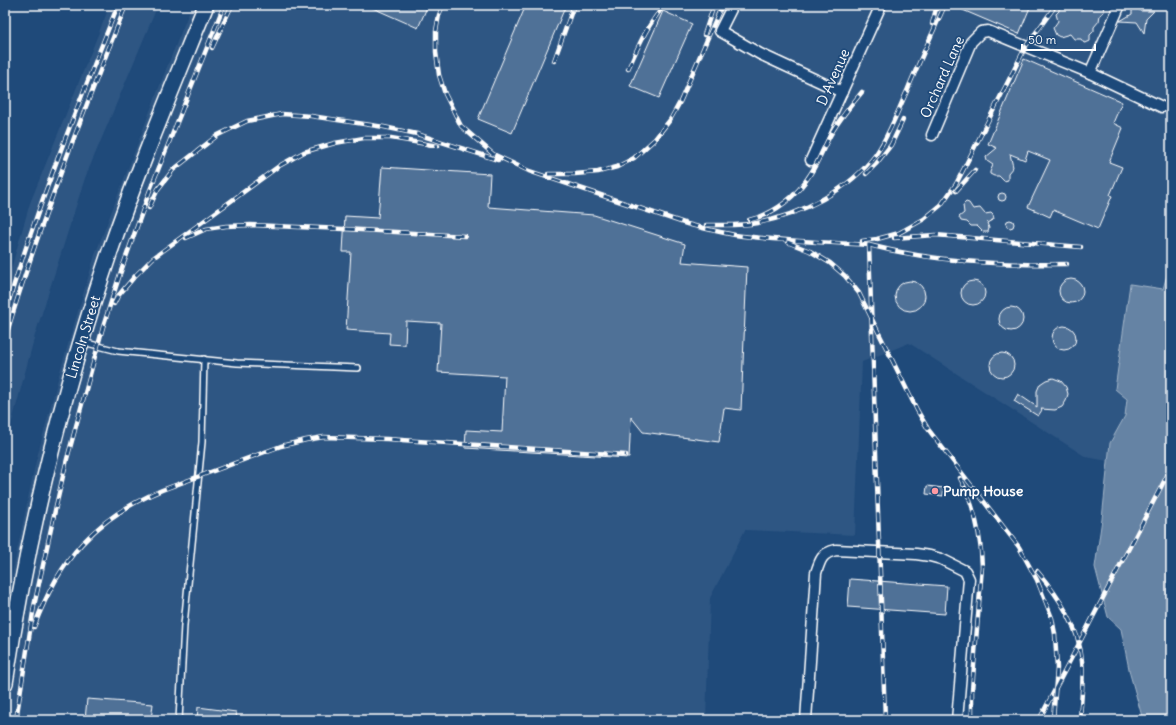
<svg xmlns="http://www.w3.org/2000/svg" width="1176" height="725" viewBox="0 0 1176 725" font-family="Delius,sans-serif">
<rect width="100%" height="100%" fill="#1f4a7a"/>
<filter id="ink" filterUnits="userSpaceOnUse"><feTurbulence type="fractalNoise" baseFrequency=".025" numOctaves="2"/><feDisplacementMap in="SourceGraphic" scale="8" xChannelSelector="R" yChannelSelector="G"/><feConvolveMatrix kernelMatrix="1 2 1 2 8 2 1 2 1" color-interpolation-filters="sRGB"/></filter>
<g filter="url(#ink)">
<g fill="#2e5683">
<polygon points="110,5 158,5 85,178 35,335 5,448 5,290 30,203"/>
<polygon points="192,5 1171,5 1171,261 1163,289 1130,284 1125,415 1110,443 1108,461 1086,457 909,343 862,362 855,535 745,530 710,598 706,720 5,720 5,608 36,461 61,368 95,255 165,72"/>
</g>
<polygon fill="#6583a4" stroke="#a3b5c8" points="1171,261 1171,720 1143,720 1130,674 1121,629 1108,617 1095,567 1102,519 1110,443 1125,416 1127,399 1115,389 1130,284 1163,289"/>
<g fill="#507197" stroke="#fff">
<polygon points="366,5 428,5 418,28"/>
<polygon points="526,5 566,5 512,133 478,119"/>
<polygon points="951,5 1031,5 1019,34"/>
<polygon points="1059,5 1103,5 1104,12 1100,15 1099,21 1094,27 1094,31 1090,35 1090,41 1088,42 1084,43 1081,39 1074,39 1070,34 1060,37 1056,35 1053,28 1058,21 1056,14 1059,11"/>
<polygon points="1132,5 1137,5 1140,11 1154,11 1146,19 1144,33 1137,22 1120,21 1132,14"/>
<polygon points="663,11 692,24 659,98 630,86"/>
<polygon points="1024,59 1122,102 1113,123 1123,128 1109,162 1122,167 1110,195 1112,196 1098,229 1053,210 1050,217 1028,207 1050,160 1028,151 1025,160 1010,154 1013,167 1008,173 1008,180 1004,181 999,176 994,176 990,174 990,172 993,165 987,161 986,157 997,148 988,144"/>
<polygon points="382,167 490,174 488,207 594,215 685,244 682,262 747,267 741,410 724,408 719,442 643,432 631,417 629,458 465,448 466,430 502,432 505,376 438,372 441,323 406,321 405,345 389,344 390,333 346,330 351,252 343,252 345,216 378,218"/>
<circle cx="1002" cy="197" r="4"/>
<polygon points="966,202 969,203 973,209 980,208 985,214 991,213 993,215 994,219 987,223 989,228 988,232 983,232 977,226 971,226 967,222 961,221 959,217 964,213 963,205"/>
<circle cx="1010" cy="224" r="4"/>
<circle cx="1071" cy="291" r="12"/>
<circle cx="973" cy="293" r="12"/>
<circle cx="910" cy="296" r="15"/>
<circle cx="1011" cy="319" r="12"/>
<circle cx="1064" cy="338" r="12"/>
<circle cx="1002" cy="365" r="12"/>
<polygon points="1053,378 1061,381 1066,387 1068,394 1066,401 1062,407 1055,410 1041,409 1042,410 1038,416 1014,401 1018,394 1037,407 1037,391 1040,384 1046,380"/>
<polygon points="927,486 944,488 943,496 926,494"/>
<polygon points="850,579 947,586 945,614 848,607"/>
<polygon points="87,699 153,704 151,720 85,720"/>
<polygon points="198,707 236,712 237,720 197,720"/>
</g>
<g fill="none" stroke-linecap="round" stroke-linejoin="round">
<defs>
<g id="service">
<polyline points="1162,107 1171,109"/>
<polyline points="83,342 118,351 237,363 358,368"/>
<polyline points="179,720 184,625 202,442 204,359"/>
</g>
<g id="minor">
<polyline points="733,5 720,31 760,54 842,92"/>
<polyline points="1090,73 1120,5"/>
<polyline points="932,135 971,42 981,32 988,31 1090,73 1162,107"/>
<polyline points="811,160 881,5"/>
<path d="M806 720 816 573C820 560 822 553 836 550L916 554 930 556 941 559 965 571 969 579 957 720"/>
</g>
<path id="secondary" d="M5 683C27 538 61 396 108 257 137 172 172 89 206 5"/>
</defs>
<use href="#service" stroke="#fff" stroke-width="8"/>
<use href="#minor" stroke="#fff" stroke-width="13"/>
<use href="#secondary" stroke="#fff" stroke-width="18"/>
<use href="#service" stroke="#1f4a7a" stroke-width="5"/>
<use href="#minor" stroke="#1f4a7a" stroke-width="10"/>
<use href="#secondary" stroke="#1f4a7a" stroke-width="15"/>
<defs>
<g id="rail">
<path d="M443 5 439 15 436 31V52L439 75 445 94 461 126 493 154 529 171 687 224C702 228 719 232 735 235 779 241 824 242 869 245L885 720"/>
<polyline points="932,24 937,5"/>
<polyline points="704,35 714,5"/>
<polyline points="212,48 232,5"/>
<polyline points="554,61 574,5"/>
<path d="M628 69C638 47 648 23 665 5"/>
<polyline points="548,174 575,174 598,172 617,167 634,158 655,139 670,120 680,102 722,5"/>
<polyline points="866,174 876,164 891,145 903,120"/>
<polyline points="956,191 975,170"/>
<polyline points="149,208 158,189 173,170 218,135 247,121 282,114 311,116 384,127 417,134 498,160"/>
<path d="M749 220C775 214 797 196 811 173 820 159 825 143 834 129 842 116 852 104 862 92"/>
<path d="M706 225C723 225 741 226 757 223 800 215 850 190 876 154 889 135 897 113 907 91 919 62 932 34 945 5"/>
<polyline points="186,238 206,229 226,226 251,225 344,229 465,236"/>
<polyline points="894,238 935,235 1081,247"/>
<polyline points="862,241 877,239 899,233 924,219 941,205 956,184 1026,46 1056,5"/>
<polyline points="787,242 810,251 830,263 845,276 859,293 917,410 928,429 1019,547 1037,580 1052,618 1055,634 1057,668 1053,720"/>
<path d="M869 245C934 262 1000 265 1067 264"/>
<polyline points="114,304 118,296 135,276 153,258 279,166 304,152 335,143 364,138 391,138 438,146"/>
<path d="M5 314C36 209 77 107 118 5"/>
<path d="M5 339C39 225 82 115 126 5"/>
<path d="M960 478C975 506 981 535 982 567L972 690V720"/>
<path d="M1037 571C1059 597 1079 626 1082 661 1084 680 1081 701 1080 720"/>
<path d="M34 627C59 560 94 518 162 490L281 446 306 440 324 437 387 439 626 455"/>
<polyline points="16,720 34,606 56,506 67,459 103,327 120,274 150,190 224,5"/>
<polyline points="1039,720 1171,468"/>
</g>
</defs>
<use href="#rail" stroke="#fff" stroke-width="4.5"/>
<use href="#rail" stroke="#1f4a7a" stroke-width="3" stroke-dasharray="9" stroke-linecap="butt"/>
</g>
</g>
<circle fill="#ff9aa2" stroke="#1f4a7a" stroke-width="1.5" cx="935" cy="491" r="4"/>
<g text-anchor="middle" stroke-width="3.5" stroke-linejoin="round" paint-order="stroke">
<g font-size="14" fill="#fff" stroke="#1f4a7a">
<text transform="translate(833 77) rotate(-66)" y="5">D Avenue</text>
<text transform="translate(942 77) rotate(-66)" y="5">Orchard Lane</text>
<text transform="translate(83 337) rotate(-73)" y="5">Lincoln Street</text>
</g>
<g font-size="14" font-weight="bold" fill="#fff" stroke="#1f4a7a" text-anchor="start">
<text x="943" y="496">Pump House</text>
</g>
</g>
<rect width="1176" height="725" fill="none" stroke="#1f4a7a" stroke-width="20"/>
<rect x="10" y="10" width="1156" height="705" fill="none" stroke="#fff" stroke-width="1.5" filter="url(#ink)"/>
<path d="M1022 44v6h73v-6" fill="none" stroke="#ffffff" stroke-width="2"/>
<text x="1028" y="44" font-size="12" fill="#ffffff" stroke="#1f4a7a" stroke-width="3" paint-order="stroke">50 m</text>
</svg>
